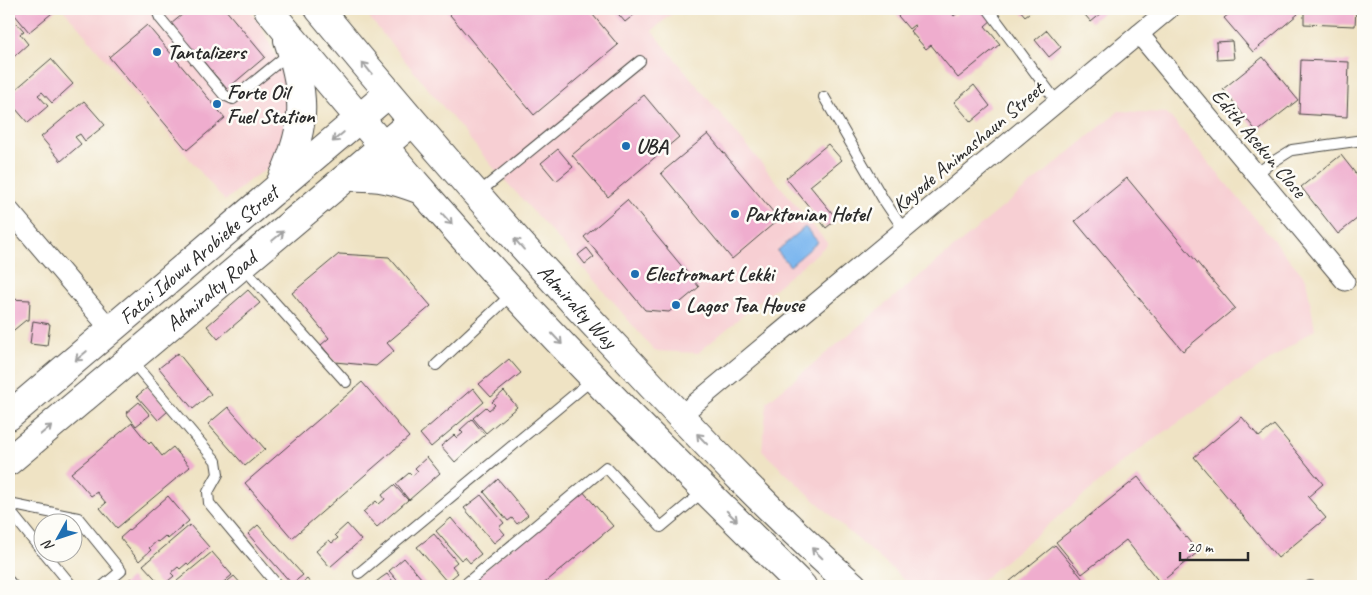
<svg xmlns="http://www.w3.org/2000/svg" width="1372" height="595" viewBox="0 0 1372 595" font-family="Caveat,sans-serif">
<rect width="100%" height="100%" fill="#fdfcf7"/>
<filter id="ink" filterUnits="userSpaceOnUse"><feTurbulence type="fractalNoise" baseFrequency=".02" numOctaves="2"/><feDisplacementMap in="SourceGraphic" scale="10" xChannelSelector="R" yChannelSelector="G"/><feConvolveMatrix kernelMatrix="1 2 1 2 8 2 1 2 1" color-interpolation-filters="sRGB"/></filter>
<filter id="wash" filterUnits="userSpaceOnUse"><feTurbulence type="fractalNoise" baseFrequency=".0096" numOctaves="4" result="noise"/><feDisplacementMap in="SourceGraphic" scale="20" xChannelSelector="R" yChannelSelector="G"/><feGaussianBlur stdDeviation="1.12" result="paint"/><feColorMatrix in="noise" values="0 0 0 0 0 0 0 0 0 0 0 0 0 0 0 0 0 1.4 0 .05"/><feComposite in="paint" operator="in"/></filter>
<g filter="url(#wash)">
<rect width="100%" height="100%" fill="#efe3c4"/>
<g fill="#f7cfd3">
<polygon points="63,9 249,9 260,24 283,71 290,99 291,125 277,163 251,179 225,201"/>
<polygon points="362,9 677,9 652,31 828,244 698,353 655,351 567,249 492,166"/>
<polygon points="1119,111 1167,113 1306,279 1315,329 1137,451 975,586 912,586 849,532 762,451 767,402"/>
</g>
<polygon fill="#7eb8ef" stroke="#54728d" points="805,227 818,242 790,266 777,251"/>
<g id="blocks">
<g fill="#efadce">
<polygon points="10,9 57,9 29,32"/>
<polygon points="189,9 225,9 265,57 227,89 171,24"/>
<polygon points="445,9 588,9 618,45 534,115"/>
<polygon points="614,9 641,9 625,22"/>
<polygon points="895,9 948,9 954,16 962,9 984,9 993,19 985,26 1000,44 958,78 931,45 926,49 910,31 916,26 914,25 909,29 893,10"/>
<polygon points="1019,9 1034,9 1025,16"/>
<polygon points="1080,9 1100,9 1103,12 1091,22"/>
<polygon points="1235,9 1294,9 1298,14 1253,52 1224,18"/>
<polygon points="1304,9 1356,9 1355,26 1304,24"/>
<polygon points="9,14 24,31 20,34 28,44 9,61"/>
<polygon points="147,25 225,118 187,150 109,57"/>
<polygon points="1047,30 1061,47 1049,57 1035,40"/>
<polygon points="1232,41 1234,59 1217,60 1216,42"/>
<polygon points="1263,57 1298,100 1257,132 1223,89"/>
<polygon points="51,59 73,84 52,103 42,92 38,95 48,106 28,123 9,101 9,95"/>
<polygon points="1301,60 1349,62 1347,117 1299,114"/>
<polygon points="974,85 990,106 971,122 954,102"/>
<polygon points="644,95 679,137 608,197 572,155"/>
<polygon points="84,101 105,125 85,141 80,134 75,137 81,144 61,161 41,137"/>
<polygon points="708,134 779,219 732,259 661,173"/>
<polygon points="828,144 842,160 810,186 837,219 826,228 786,178"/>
<polygon points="558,149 573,167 556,181 541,163"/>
<polygon points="1341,155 1363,183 1363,214 1338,234 1301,187"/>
<polygon points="1127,178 1235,308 1183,351 1075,221"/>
<polygon points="627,200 699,287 669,312 645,310 584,237"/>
<polygon points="587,248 594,257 585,264 578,255"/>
<polygon points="339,254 389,257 431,306 387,343 394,351 376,366 335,362 321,345 329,338 292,293"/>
<polygon points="248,290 260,303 218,339 207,326"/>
<polygon points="9,299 30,300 29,320 26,320 9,334"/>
<polygon points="33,321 50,324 47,346 30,344"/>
<polygon points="178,353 211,394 193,409 159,368"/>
<polygon points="509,359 521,373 491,397 479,384"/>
<polygon points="362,382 409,437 292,538 245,483"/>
<polygon points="148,387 168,411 158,420 137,396"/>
<polygon points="473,388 484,402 431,447 420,434"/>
<polygon points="504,391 517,407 486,433 473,418 486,407 489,410 495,405 492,402"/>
<polygon points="139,402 150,415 136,426 126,413"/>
<polygon points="228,407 265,449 245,466 208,424"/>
<polygon points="1242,417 1259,437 1274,425 1323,484 1308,497 1326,518 1278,558 1194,457"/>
<polygon points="472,419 485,435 455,462 441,446 454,435 457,438 463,433 460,430"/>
<polygon points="132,423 149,444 151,442 162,456 173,447 190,467 117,528 100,508 106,503 97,492 91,496 71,473"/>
<polygon points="427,457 440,473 409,500 396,484 409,473 412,476 418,471 415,468"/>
<polygon points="1138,477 1198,552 1160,583 1126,540 1082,574 1056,542"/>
<polygon points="498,479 528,515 517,524 512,518 508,521 484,492"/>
<polygon points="394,485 408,500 377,527 363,512 376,501 379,504 385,499 382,495"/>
<polygon points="581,489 613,526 541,586 465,586"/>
<polygon points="481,495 504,523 499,527 505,534 494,543 464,508"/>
<polygon points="168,496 189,521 168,539 165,536 158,542 157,541 149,548 151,550 139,561 120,538"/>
<polygon points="451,518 481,554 470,563 465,557 461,560 436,531"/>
<polygon points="347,524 361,540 330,567 316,551 329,540 332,543 338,538 335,535"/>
<polygon points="190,525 209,547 189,565 187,563 180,569 178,567 171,573 174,576 162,586 143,565"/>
<polygon points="258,525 303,575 292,584 248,534"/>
<polygon points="434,534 457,562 452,566 458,573 447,582 417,547"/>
<polygon points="1055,545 1083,579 1074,586 1004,586"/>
<polygon points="212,552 232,575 219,586 171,586"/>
<polygon points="404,558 428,586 402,586 389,571"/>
<polygon points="387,574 397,586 371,586 381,578"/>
<polygon points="234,576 243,586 222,586"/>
<polygon points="131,578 138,586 121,586"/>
<polygon points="307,579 313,586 299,586"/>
</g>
</g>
</g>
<g filter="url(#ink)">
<use href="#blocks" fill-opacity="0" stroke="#484742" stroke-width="1"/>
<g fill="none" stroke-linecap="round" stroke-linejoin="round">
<defs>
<g id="lane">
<polyline points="160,9 158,13 160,18 224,95 233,99 291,52"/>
<polyline points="988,9 1057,102"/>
<polyline points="824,97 883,199 904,230"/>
<polyline points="1256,174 1271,163 1292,150 1363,140"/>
<polyline points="477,194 640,61"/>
<polyline points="242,266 346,382"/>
<polyline points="131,360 216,461 218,474 208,492 209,503 278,586"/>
<polyline points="436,365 512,294"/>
<polyline points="9,504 78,518 121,571 103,586"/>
<polyline points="9,510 42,551"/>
<polyline points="44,552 72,586"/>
<polyline points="359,573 593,379"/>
<polyline points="9,581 13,586"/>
<polyline points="463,586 606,467 661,527 705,490"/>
<polyline points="1310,586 1311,586"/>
</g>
<g id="street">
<polyline points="1139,34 1345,281"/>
<polyline points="9,210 111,330"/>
<polyline points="680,416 1169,9"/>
</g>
<g id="secondary">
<path id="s1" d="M9 416 388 94"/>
<path id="s2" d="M9 461 412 122"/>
</g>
<g id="primary">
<path d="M268 9C373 136 480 261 595 379 662 449 733 517 802 586"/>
<path id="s3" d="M319 9C420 132 525 252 635 368 705 443 776 518 853 586"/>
<path d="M348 177C379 176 392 179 421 190"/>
<path d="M278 188C306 131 308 101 288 40"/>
</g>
</defs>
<use href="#lane" stroke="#484742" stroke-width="12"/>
<use href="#street" stroke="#484742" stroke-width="21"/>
<use href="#secondary" stroke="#484742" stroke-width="30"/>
<use href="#primary" stroke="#484742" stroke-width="30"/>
<use href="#lane" stroke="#fff" stroke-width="10"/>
<use href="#street" stroke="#fff" stroke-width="19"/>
<use href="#secondary" stroke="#fff" stroke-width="28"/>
<use href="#primary" stroke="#fff" stroke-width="28"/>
</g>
<defs><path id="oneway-shaft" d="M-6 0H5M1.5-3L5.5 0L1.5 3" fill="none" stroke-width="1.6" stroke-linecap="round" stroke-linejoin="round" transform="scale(1.25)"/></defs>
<g stroke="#a0a0a0">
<use href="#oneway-shaft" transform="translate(367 68) rotate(-129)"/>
<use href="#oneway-shaft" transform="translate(338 137) rotate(140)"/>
<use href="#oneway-shaft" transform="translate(447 219) rotate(48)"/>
<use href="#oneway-shaft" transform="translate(278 236) rotate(-40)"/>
<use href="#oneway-shaft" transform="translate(519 244) rotate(-131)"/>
<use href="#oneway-shaft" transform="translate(557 339) rotate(47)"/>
<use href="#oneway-shaft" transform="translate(81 356) rotate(140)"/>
<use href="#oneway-shaft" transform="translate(46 430) rotate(-40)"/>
<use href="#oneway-shaft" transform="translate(702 439) rotate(-134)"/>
<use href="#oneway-shaft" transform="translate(732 516) rotate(45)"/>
<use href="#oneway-shaft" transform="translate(817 553) rotate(-136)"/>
</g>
</g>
<g fill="#1f6fb2" stroke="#fdfcf7" stroke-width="2">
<circle cx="157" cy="52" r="5"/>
<circle cx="217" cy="104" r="5"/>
<circle cx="626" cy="146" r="5"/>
<circle cx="735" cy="214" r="5"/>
<circle cx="635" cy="274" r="5"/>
<circle cx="676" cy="305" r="5"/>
</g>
<g text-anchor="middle" stroke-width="5" stroke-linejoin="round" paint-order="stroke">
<g font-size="21" font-weight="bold" fill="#2b2b2b" stroke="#fdfcf7" text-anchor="start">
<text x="167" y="59">Tantalizers</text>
<text x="227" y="99">Forte Oil<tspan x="227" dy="24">Fuel Station</tspan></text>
<text x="636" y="153">UBA</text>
<text x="745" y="221">Parktonian Hotel</text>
<text x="645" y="281">Electromart Lekki</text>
<text x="686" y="312">Lagos Tea House</text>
</g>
<g font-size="21" fill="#2b2b2b" stroke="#fdfcf7">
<text transform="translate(1259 143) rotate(50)" y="7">Edith Asekun Close</text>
<text transform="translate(968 147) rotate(-40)" y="7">Kayode Animashaun Street</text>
<text dy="7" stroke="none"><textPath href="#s1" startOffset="249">Fatai Idowu Arobieke Street</textPath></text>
<text dy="7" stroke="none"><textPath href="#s2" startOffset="264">Admiralty Road</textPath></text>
<text dy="7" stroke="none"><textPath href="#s3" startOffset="394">Admiralty Way</textPath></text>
</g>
</g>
<rect width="1372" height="595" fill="none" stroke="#fdfcf7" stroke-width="30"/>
<g transform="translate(58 538) rotate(230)"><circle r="24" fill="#fdfcf7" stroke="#a9a8a5"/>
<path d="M0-4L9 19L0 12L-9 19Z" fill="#1f6fb2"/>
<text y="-8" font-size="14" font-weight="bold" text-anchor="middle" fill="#2b2b2b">N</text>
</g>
<path d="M1180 552v8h68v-8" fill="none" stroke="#2b2b2b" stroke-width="2.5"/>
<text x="1187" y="552" font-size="15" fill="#2b2b2b" stroke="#fdfcf7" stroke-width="4" paint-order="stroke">20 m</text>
</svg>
